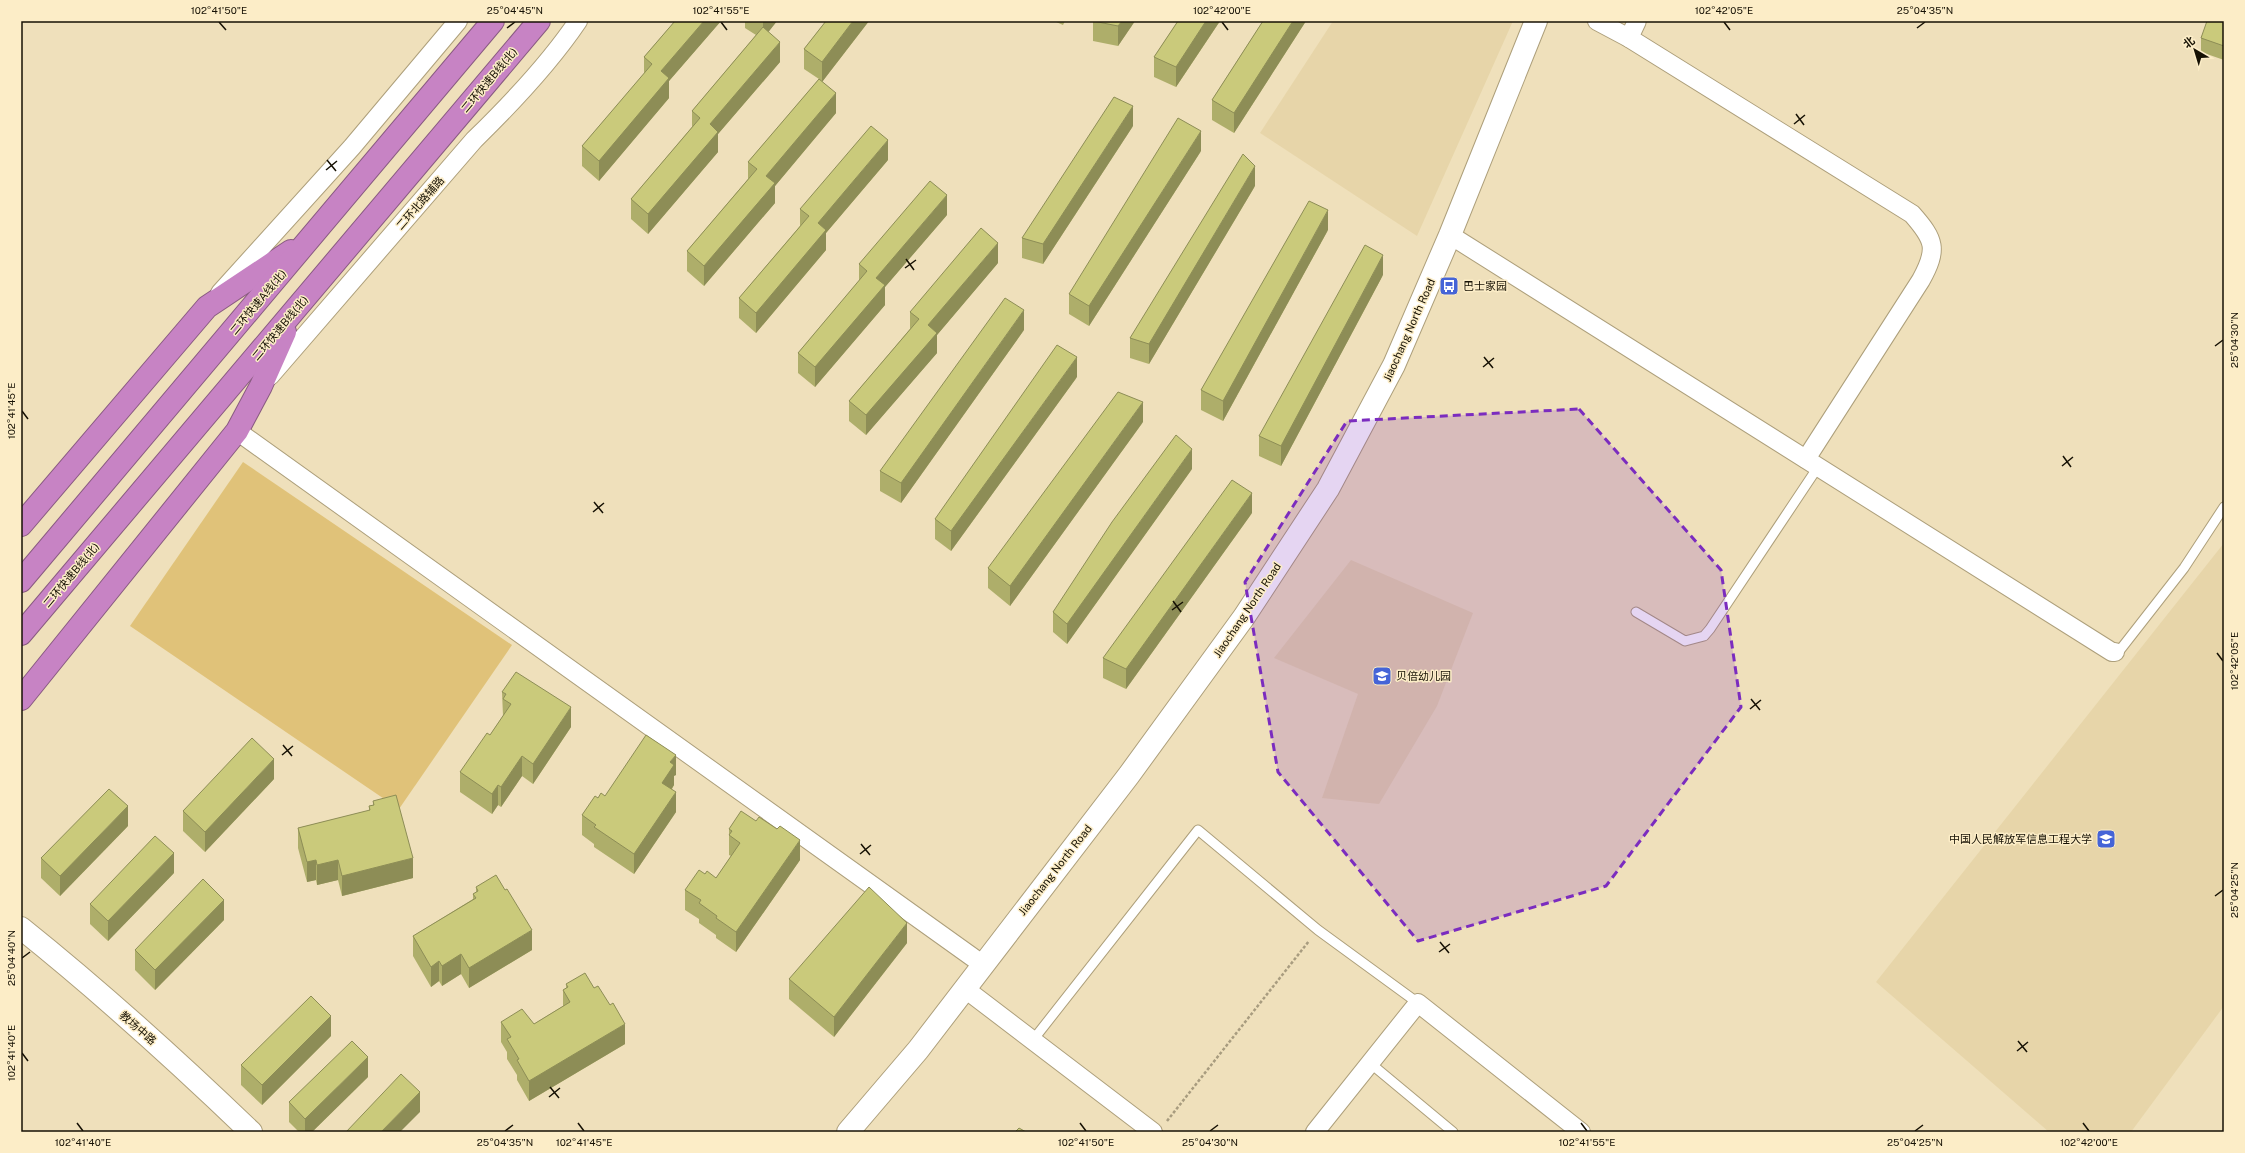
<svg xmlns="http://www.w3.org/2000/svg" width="2245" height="1153" viewBox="0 0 2245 1153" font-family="'Public Sans','Noto Sans SC',sans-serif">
<rect width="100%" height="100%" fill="#efe0bb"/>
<g fill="#e7d5a9">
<polygon points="1333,21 1513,21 1417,236 1260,133"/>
<polygon points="2224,543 2224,1006 2131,1132 2049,1132 1876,982"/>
<polygon points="1351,560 1473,613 1437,706 1379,804 1322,798 1358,694 1274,658"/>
</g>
<polygon fill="#e0c279" points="243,462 512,645 399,809 130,626"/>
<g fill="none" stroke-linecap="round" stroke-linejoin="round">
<defs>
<g id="lane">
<polyline points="1636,612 1685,641 1704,636 1710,629 1818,467"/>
<polyline points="2115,652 2120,650 2184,568 2224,507"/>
<polyline points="1033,1040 1198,830 1318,930 1418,1003"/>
<polyline points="1370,1063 1453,1132"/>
</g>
<g id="street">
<path d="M1597 21 1629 38 1912 214C1935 240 1938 249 1921 280L1806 459"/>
<polyline points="1629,38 1637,21"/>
<polyline points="1450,235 2112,652 2115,652"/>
<polyline points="220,293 352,147 458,21"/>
<path d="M270 376 474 140C512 103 549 64 578 21"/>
<polyline points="237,431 982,964"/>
<polyline points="964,988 1153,1132"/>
<polyline points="1315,1132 1418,1003 1581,1132"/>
</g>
<g id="secondary">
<path d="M21 928C101 992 177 1061 251 1132"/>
<polyline points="848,1132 918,1050 1129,775 1244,617 1328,489 1394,365 1450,235 1536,21"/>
</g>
<g id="highway">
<polyline points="21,525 207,307 291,251"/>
<polyline points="21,581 493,21"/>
<polyline points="21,634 539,21"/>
<polyline points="21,699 237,431 261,386 285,332"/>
</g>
</defs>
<use href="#lane" stroke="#ad9f7b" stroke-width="11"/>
<use href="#street" stroke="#ad9f7b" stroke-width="20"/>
<use href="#secondary" stroke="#ad9f7b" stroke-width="24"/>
<use href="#highway" stroke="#895b81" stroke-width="24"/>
<polyline stroke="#a89c7f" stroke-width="2.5" stroke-dasharray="3 2" stroke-linecap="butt" points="1167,1121 1309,941"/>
<use href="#lane" stroke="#fff" stroke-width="9"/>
<use href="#street" stroke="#fff" stroke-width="18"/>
<use href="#secondary" stroke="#fff" stroke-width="22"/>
<use href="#highway" stroke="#c783c4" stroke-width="22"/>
</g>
<g fill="#aeae6a">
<polygon points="675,21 721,21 669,81 669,98 599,181 582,166 582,146 644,74 644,57"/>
<polygon points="745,21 777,21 768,32 780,62 718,134 718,152 648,234 631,219 631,199 692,127 692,111 756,35 745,28"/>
<polygon points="826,21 869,21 822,82 836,113 775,186 775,203 704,286 687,271 687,251 748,179 748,162 819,79 804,69 804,49"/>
<polygon points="1054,21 1065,21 1063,25"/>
<polygon points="1093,21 1135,21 1118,46 1093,41"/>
<polygon points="1178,21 1220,21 1176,87 1154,77 1154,57"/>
<polygon points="1263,21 1306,21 1234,133 1212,120 1212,100"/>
<polygon points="2224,21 2224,60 2201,52 2201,38"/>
<polygon points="1133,126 1043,264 1022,258 1022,238"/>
<polygon points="1201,151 1089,326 1069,314 1069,294"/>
<polygon points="888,160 826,233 826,250 756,333 739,318 739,298 800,226 800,209"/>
<polygon points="1255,186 1149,364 1130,358 1130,338"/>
<polygon points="947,215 885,287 885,305 815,387 798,373 798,353 859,281 859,264"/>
<polygon points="1328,230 1223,421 1201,410 1201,390"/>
<polygon points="998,263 937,335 937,353 866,435 849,421 849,401 910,329 910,312"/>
<polygon points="1383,275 1281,466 1259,456 1259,436"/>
<polygon points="1024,330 901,503 880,491 880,471"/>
<polygon points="1077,377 951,551 935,539 935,519"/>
<polygon points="1143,422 1010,606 988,588 988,568"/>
<polygon points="1192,469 1067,644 1053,632 1053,612"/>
<polygon points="1252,513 1126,689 1103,678 1103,658"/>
<polygon points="502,692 571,727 533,784 522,776 501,807 498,805 492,814 460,792 460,772 490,735 503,716"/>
<polygon points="676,775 674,776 674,785 672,789 676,812 634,874 594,847 594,844 582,835 582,815 605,796"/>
<polygon points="274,779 205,852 183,831 183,811"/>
<polygon points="373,801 413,878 342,896 338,880 317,885 316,880 307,882 298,848 298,828 369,811 369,806 373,805"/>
<polygon points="128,826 60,896 41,878 41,858"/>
<polygon points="729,829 800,860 736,952 716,938 716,935 699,923 699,919 685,910 685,890 705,874 716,878 731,856 729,855"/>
<polygon points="174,873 108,941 90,924 90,904"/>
<polygon points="476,887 532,950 469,988 461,974 442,986 439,981 431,987 413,956 413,936 473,899 473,894 476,892"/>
<polygon points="224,920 155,990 135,970 135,950"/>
<polygon points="907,943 834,1037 789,999 789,979"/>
<polygon points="566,984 625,1044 529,1101 517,1080 517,1075 507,1059 507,1052 501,1042 501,1022 534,1024 563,1006 563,990 566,988"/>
<polygon points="331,1036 262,1105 241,1085 241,1065"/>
<polygon points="368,1077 312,1132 299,1132 289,1122 289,1102"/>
</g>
<g fill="#8d8d56">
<polygon points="704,21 721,21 669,81 669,98 599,181 599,161 661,71"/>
<polygon points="763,21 777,21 763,39"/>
<polygon points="853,21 869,21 822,82 822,62"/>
<polygon points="1122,21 1135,21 1118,46 1118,26"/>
<polygon points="1206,21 1220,21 1176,87 1176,67"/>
<polygon points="1293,21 1306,21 1234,133 1234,113"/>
<polygon points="780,42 780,62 718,134 718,152 648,234 648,214 710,124"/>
<polygon points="836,93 836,113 775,186 775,203 704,286 704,266 766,176"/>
<polygon points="1133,106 1133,126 1043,264 1043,244"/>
<polygon points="1201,131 1201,151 1089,326 1089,306"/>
<polygon points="888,140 888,160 826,233 826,250 756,333 756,313 818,223"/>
<polygon points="1255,166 1255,186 1149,364 1149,344"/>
<polygon points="947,195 947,215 885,287 885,305 815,387 815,367 876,278"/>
<polygon points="1328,210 1328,230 1223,421 1223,401"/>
<polygon points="998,243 998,263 937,335 937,353 866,435 866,415 928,325"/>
<polygon points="1383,255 1383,275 1281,466 1281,446"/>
<polygon points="1024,310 1024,330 901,503 901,483"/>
<polygon points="1077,357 1077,377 951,551 951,531"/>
<polygon points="1143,402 1143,422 1010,606 1010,586"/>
<polygon points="1192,449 1192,469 1067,644 1067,624"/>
<polygon points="1252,493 1252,513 1126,689 1126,669"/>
<polygon points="571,707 571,727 533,784 533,764"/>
<polygon points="676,755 676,775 674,776 674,785 662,803 662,783 670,762"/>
<polygon points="522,756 522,776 501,807 501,787"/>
<polygon points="274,759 274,779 205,852 205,832"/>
<polygon points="498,785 498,805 492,814 492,794"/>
<polygon points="676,792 676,812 634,874 634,854"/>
<polygon points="128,806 128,826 60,896 60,876"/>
<polygon points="800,840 800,860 736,952 736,932"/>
<polygon points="174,853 174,873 108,941 108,921"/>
<polygon points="413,858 413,878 342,896 342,876"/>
<polygon points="316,860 316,880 307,882 307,862"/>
<polygon points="338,860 338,880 317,885 317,865"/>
<polygon points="224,900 224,920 155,990 155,970"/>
<polygon points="907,923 907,943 834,1037 834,1017"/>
<polygon points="532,930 532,950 469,988 469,968"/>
<polygon points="461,954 461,974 442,986 442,966"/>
<polygon points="439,961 439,981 431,987 431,967"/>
<polygon points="331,1016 331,1036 262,1105 262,1085"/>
<polygon points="625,1024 625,1044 529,1101 529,1081"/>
<polygon points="368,1057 368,1077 312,1132 305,1132 305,1119"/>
<polygon points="420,1092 420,1112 400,1132 381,1132"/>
</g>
<g fill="#caca7b" stroke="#8d8d56">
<polygon points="675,21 704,21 661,71 669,78 599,161 582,146 652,64 644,57"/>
<polygon points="826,21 853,21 822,62 804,49"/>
<polygon points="1093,21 1122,21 1118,26"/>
<polygon points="1178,21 1206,21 1176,67 1154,57"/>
<polygon points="1263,21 1293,21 1234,113 1212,100"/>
<polygon points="2207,21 2224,21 2224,46 2201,38"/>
<polygon points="763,27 780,42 710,124 718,132 648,214 631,199 700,118 692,111"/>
<polygon points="819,79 836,93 766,176 775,183 704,266 687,251 757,169 748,162"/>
<polygon points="1114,97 1133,106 1043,244 1022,238"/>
<polygon points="1178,118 1201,131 1089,306 1069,294"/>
<polygon points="871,126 888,140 818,223 826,230 756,313 739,298 809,216 800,209"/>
<polygon points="1243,154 1255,166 1149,344 1130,338"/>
<polygon points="930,181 947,195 876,278 885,285 815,367 798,353 867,271 859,264"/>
<polygon points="1309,201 1328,210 1223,401 1201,390"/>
<polygon points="981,228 998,243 928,325 937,333 866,415 849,401 919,319 910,312"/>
<polygon points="1365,245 1383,255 1281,446 1259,436"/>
<polygon points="1005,298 1024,310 901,483 880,471"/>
<polygon points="1057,345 1077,357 951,531 935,519"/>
<polygon points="1118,392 1143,402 1010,586 988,568"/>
<polygon points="1176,435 1192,449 1067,624 1053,612 1112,522"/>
<polygon points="1232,480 1252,493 1126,669 1103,658"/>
<polygon points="516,672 571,707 533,764 522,756 501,787 498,785 492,794 460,772 487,733 490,735 511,704 503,699 506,694 502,692"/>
<polygon points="646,735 676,755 670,762 674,765 662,783 676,792 634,854 594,827 596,825 582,815 595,796 598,798 601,793 605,796"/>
<polygon points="252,738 274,759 205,832 183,811"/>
<polygon points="109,789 128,806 60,876 41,858"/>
<polygon points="396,795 413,858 342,876 338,860 317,865 316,860 307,862 298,828 370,810 369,806 374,805 373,801"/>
<polygon points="741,811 756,821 759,817 777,829 780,826 800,840 736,932 716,918 717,916 699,903 701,900 685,890 699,870 705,874 707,871 716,878 740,843 729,835 732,831 729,829"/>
<polygon points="155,836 174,853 108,921 90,904"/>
<polygon points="496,875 505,890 507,889 532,930 469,968 461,954 442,966 439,961 431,967 413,936 476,898 473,894 478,891 476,887"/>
<polygon points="203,879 224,900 155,970 135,950"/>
<polygon points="869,887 907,923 834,1017 789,979"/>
<polygon points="585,973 594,988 598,986 610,1005 613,1003 625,1024 529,1081 517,1060 519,1059 507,1039 511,1037 501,1022 522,1009 534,1024 570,1002 563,990 568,987 566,984"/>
<polygon points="311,996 331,1016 262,1085 241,1065"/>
<polygon points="352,1041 368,1057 305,1119 289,1102"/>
<polygon points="401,1074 420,1092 381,1132 346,1132"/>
<polygon points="1019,1128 1026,1132 1015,1132"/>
</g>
<path fill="#7b2cbf" fill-opacity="0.2" stroke="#7b2cbf" stroke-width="3" stroke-dasharray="8 5" stroke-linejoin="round" d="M1579 409 1721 570 1741 707 1606 886 1418 941 1278 772 1245 582 1347 421Z"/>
<path fill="none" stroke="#161104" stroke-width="1.5" d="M219 22 226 30M721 22 727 30M1222 22 1228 30M1724 22 1730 30M507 28 515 22M1917 28 1925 22M1796 114 1804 125M1794 124 1805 115M327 160 336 171M326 170 337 161M906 259 914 270M905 268 916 260M2215 346 2223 340M1484 357 1493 368M1483 367 1494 358M22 411 28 419M2063 456 2071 467M2062 466 2073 457M594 502 603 513M593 512 604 503M1173 601 1181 612M1172 610 1183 602M2217 653 2223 661M1751 699 1760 710M1750 709 1761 700M283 745 292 756M282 755 293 746M861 844 870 855M860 854 871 845M2215 896 2223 890M1440 942 1449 953M1439 952 1450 944M22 958 30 952M2018 1041 2027 1052M2017 1051 2028 1042M22 1053 28 1061M550 1087 559 1098M549 1097 560 1088M77 1123 83 1131M578 1123 584 1131M1080 1123 1086 1131M1581 1123 1587 1131M2083 1123 2089 1131M505 1131 513 1125M1210 1131 1218 1125M1915 1131 1923 1125"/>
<defs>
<symbol id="bus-square" viewBox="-11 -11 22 22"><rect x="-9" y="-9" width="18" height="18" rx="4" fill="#4564d7" stroke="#fcedc7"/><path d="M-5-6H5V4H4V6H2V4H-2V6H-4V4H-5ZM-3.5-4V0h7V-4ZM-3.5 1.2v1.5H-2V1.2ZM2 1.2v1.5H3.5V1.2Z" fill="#fff"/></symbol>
<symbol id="school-square" viewBox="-11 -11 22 22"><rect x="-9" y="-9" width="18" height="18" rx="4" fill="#4564d7" stroke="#fcedc7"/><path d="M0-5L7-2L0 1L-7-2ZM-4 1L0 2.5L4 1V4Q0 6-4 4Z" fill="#fff"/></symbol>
<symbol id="university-square" viewBox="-11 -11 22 22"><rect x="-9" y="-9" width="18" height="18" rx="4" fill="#4564d7" stroke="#fcedc7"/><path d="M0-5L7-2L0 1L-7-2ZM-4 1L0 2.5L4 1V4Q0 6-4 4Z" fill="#fff"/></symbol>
</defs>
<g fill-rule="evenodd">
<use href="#bus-square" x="1438" y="275" width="22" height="22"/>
<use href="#school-square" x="1371" y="665" width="22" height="22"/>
<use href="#university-square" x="2095" y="828" width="22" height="22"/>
</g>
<g text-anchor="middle" stroke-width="3" stroke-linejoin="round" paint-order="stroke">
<g font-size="11" fill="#161104" stroke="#fcedc7">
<text transform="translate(489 80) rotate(-50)" y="4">二环快速B线(北)</text>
<text transform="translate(420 203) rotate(-49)" y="4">二环北路辅路</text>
<text transform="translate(258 302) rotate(-50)" y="4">二环快速A线(北)</text>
<text transform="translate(280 328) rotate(-50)" y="4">二环快速B线(北)</text>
<text transform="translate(1409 330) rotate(-66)" y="4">Jiaochang North Road</text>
<text transform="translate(71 575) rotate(-50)" y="4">二环快速B线(北)</text>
<text transform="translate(1247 610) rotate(-56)" y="4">Jiaochang North Road</text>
<text transform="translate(1055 870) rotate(-52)" y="4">Jiaochang North Road</text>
<text transform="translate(138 1028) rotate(41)" y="4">教场中路</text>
</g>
<g font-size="11" fill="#161104" stroke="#fcedc7" text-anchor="start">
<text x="1463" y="290">巴士家园</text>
<text x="1396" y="680">贝倍幼儿园</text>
<text x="2092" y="843" text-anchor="end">中国人民解放军信息工程大学</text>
</g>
</g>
<rect width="2245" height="1153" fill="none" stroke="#fcedc7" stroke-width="44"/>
<g transform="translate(2195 50) rotate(322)" stroke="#fcedc7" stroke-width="3" paint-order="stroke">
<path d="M0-3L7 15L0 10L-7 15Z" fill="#161104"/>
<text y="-6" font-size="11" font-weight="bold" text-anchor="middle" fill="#161104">北</text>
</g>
<rect x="22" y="22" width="2201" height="1109" fill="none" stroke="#161104" stroke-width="1.5"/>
<g font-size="10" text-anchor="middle" fill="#161104">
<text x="219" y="14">102°41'50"E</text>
<text x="515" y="14">25°04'45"N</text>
<text x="721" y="14">102°41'55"E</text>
<text x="1222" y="14">102°42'00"E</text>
<text x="1724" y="14">102°42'05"E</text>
<text x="1925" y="14">25°04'35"N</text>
<text transform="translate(2234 340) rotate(-90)" y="4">25°04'30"N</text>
<text transform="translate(11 411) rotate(-90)" y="4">102°41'45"E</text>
<text transform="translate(2234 661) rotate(-90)" y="4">102°42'05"E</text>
<text transform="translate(2234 890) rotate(-90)" y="4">25°04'25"N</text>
<text transform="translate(11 958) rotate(-90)" y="4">25°04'40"N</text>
<text transform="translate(11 1053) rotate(-90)" y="4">102°41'40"E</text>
<text x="83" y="1146">102°41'40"E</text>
<text x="505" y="1146">25°04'35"N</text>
<text x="584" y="1146">102°41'45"E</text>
<text x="1086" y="1146">102°41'50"E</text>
<text x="1210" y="1146">25°04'30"N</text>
<text x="1587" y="1146">102°41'55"E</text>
<text x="1915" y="1146">25°04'25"N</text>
<text x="2089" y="1146">102°42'00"E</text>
</g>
</svg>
